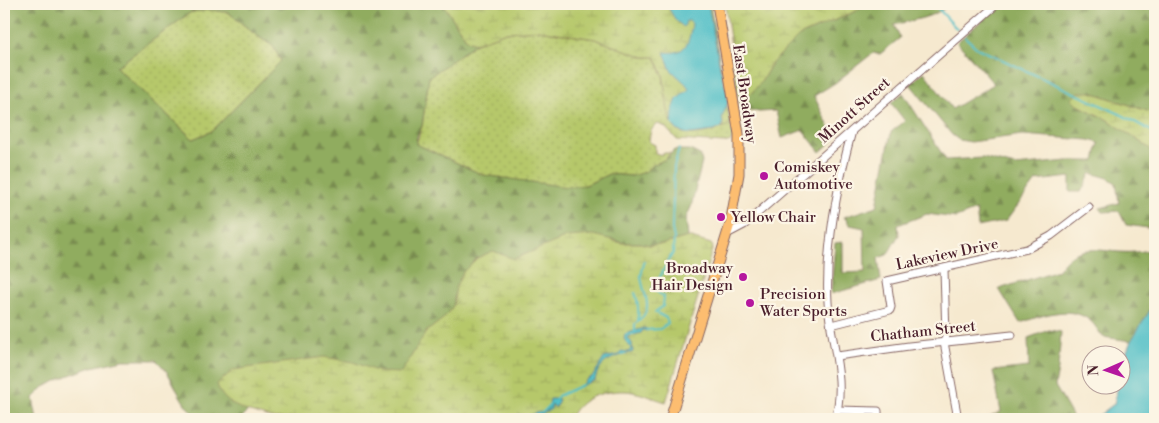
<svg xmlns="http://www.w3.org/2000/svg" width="1159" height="423" viewBox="0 0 1159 423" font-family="'Libre Bodoni',serif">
<defs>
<pattern id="grass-dots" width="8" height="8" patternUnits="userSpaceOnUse" patternTransform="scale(1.25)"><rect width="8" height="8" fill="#b6c86b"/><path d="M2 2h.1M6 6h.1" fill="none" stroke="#9eab5d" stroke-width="1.8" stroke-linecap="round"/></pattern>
<pattern id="forest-firs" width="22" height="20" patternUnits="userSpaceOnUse" patternTransform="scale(1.25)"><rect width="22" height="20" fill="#90ac5f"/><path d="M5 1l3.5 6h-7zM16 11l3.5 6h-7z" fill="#788b4f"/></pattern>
<pattern id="wetland-marsh" width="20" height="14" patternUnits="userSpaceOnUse" patternTransform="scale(1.25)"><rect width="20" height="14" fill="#b6c86b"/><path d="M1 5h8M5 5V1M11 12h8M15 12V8" fill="none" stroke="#9eab5d"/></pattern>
</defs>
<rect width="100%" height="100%" fill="#fcf5e5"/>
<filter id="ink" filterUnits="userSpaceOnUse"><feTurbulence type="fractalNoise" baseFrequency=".02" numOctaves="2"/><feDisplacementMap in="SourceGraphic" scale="10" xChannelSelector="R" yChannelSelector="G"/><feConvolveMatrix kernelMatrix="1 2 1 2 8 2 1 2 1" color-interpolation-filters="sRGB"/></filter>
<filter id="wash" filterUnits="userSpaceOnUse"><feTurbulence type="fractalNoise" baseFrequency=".0096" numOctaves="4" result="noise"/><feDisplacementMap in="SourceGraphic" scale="20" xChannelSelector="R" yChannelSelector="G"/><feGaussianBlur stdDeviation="1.12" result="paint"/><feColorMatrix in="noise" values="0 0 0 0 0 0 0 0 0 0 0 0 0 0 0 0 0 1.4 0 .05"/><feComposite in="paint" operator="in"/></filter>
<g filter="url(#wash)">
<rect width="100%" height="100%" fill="#f6e9cf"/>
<g fill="url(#grass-dots)" stroke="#80744b">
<polygon points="210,10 228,12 256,35 273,46 281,61 212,131 193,139 116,67 191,12"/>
<path d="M539 30 595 39 644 57H655L663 76 666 97 672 124 691 134 714 131 727 126 730 122 733 138 731 141 724 143 677 140 664 126 658 124C650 128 650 134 649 142L655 145V153L662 155V153H670L666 159 654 165 645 172 632 176 609 174 586 185 567 188 483 175 416 144 422 126 429 77 476 43 506 32Z"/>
</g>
<g fill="url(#forest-firs)" stroke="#6d6645" fill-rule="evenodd">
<path d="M4 4H443L467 40 476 43 429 77 422 126 417 136 416 144 483 175 567 187 586 185 609 174 632 176 645 172 653 165 666 159 674 150H690L700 155 702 162 691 207 686 218 688 237 664 244 649 245 640 243H623L611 239 457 377 257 399 241 419H202C183 410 178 389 167 372 164 368 160 364 156 360H123L92 367 67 376 44 387 33 398 37 419H4ZM210 10 228 12 256 35 273 46 281 61 212 131 193 139 116 67 191 12Z"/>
<path d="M866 4H949C936 18 911 20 894 25L900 38 880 54 873 53 835 83 814 96 835 139 820 152 803 130 782 138 776 111 759 112 740 108 748 97 761 82 772 63 799 36 856 11Z"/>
<polygon points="1001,4 1155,4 1155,116 1153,113 1091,92 1076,104 1110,121 1155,152 1155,229 1126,225 1119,211 1103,212 1100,208 1119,203 1116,183 1108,178 1091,173 1081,192 1070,192 1070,177 1036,181 1006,221 978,227 976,210 956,218 927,214 898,225 899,235 887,255 878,258 881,280 831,294 835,243 843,242 843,273 865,272 864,228 850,225 844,217 877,206 891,132 905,121 891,103 903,93 946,160 983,158 1015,166 1067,161 1095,161 1099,143 1089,140 1022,135 971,142 959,140 952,135 910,84 924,72 952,109 994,84 957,42"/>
<path d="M1155 247V302L1131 341 1103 337C1098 331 1094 323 1088 319 1068 305 1041 316 1020 323L999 289 1058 270C1079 237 1105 255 1135 252 1141 252 1148 250 1154 249Z"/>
<polygon points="1049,330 1061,332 1058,369 1055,386 1074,419 986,419 1001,412 993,371 1029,367 1028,338"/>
</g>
<g fill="url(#wetland-marsh)" stroke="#80744b">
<path d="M443 4H710L730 122 727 126C716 129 706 134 693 134 686 134 676 132 673 125 665 110 667 91 663 75 661 69 658 63 655 57H644L595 39 539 30 506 32 476 43 467 40Z"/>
<polygon points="725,4 866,4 856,11 799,36 772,63 761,82 748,97 740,108"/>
<polygon points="1079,92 1091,92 1153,113 1155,116 1155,152 1110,121 1076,104 1071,99"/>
<path d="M594 235 623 243H640L649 245 664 244 688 237 711 244 713 247 666 402C652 398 637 391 623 391 602 391 578 398 570 419H273C252 412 223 408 217 384L233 370 324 357 353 362 379 372 401 373 426 332 444 318 453 306 456 286 463 272 477 258 493 251 514 259 567 237Z"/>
</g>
<g fill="#51bfc7" stroke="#4e6f79">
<path d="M668 4H708L720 67 727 92 728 103 722 117 723 125 721 128 714 131 691 134 684 133 677 130 672 124 673 109 677 99 689 89 686 84 671 70 664 52C686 55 689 43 692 24L690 21H686L684 27C676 22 672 15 668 6Z"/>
<polygon points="1155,302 1155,419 1094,419 1114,404 1118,386 1122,386 1122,363 1131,341"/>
<path d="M644 328 647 329V331L643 330 641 333 627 337 632 343 633 352C615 358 600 358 595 380L581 386 586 380 593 376 604 358 618 355 621 351 629 352 631 348 624 339 625 334Z"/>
<path d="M550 399H559L556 407H554L552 404 551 409C543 415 531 420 521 418L518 415C521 415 523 415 526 416 533 416 536 410 545 413L549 407Z"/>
</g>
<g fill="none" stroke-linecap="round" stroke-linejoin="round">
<g stroke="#51bfc7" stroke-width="2">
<polyline points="934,4 957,29"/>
<polyline points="965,37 977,48 1122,115 1155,133"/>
<path d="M635 293C638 299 639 315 638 321"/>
<polyline points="646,330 660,329 668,323 666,318 655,312 663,306 664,297 652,288 656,285 668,261 673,253 674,238 672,229 674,167 679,149"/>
<path d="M635 332V324C656 308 644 298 641 277 641 272 644 267 644 262"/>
<polyline points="554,401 558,396 582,385"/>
<polyline points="542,413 551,404"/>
</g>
</g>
</g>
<g filter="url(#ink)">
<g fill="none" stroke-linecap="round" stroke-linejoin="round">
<defs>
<g id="minor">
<polyline points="727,234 744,225 997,4"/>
<polyline points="944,269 946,336 944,342 958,419"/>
<polyline points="831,325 890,310 891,307 887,281 1027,249 1051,236 1089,207"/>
<polyline points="837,356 909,346 1012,335"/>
<polyline points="837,410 878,411 878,419"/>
<path d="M835 419C847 379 830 342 828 302 825 245 837 186 852 131"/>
</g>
<polyline id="major" points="670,419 730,224 739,174 739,134 717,4"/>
</defs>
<use href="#minor" stroke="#866664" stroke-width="9"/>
<use href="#major" stroke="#866664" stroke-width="11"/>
<use href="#minor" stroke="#fff" stroke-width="7"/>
<use href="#major" stroke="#fcbd6f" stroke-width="9"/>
</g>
</g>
<g fill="#b5179e" stroke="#fcf5e5" stroke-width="2">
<circle cx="764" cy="176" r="5"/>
<circle cx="721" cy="217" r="5"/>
<circle cx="743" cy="277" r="5"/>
<circle cx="750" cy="303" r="5"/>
</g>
<g text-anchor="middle" stroke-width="4.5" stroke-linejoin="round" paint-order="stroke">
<g font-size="15" fill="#4a1f2b" stroke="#fcf5e5">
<text transform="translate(745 94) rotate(82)" y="5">East Broadway</text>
<text transform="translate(854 110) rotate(-42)" y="5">Minott Street</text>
<text transform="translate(947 254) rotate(-12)" y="5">Lakeview Drive</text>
<text transform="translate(923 331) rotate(-6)" y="5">Chatham Street</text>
</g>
<g font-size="15" fill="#4a1f2b" stroke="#fcf5e5" text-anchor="start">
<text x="774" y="172">Comiskey<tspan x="774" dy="17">Automotive</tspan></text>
<text x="731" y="222">Yellow Chair</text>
<text x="733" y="273" text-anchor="end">Broadway<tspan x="733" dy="17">Hair Design</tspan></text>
<text x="760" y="299">Precision<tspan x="760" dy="17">Water Sports</tspan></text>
</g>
</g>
<rect width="1159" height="423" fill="none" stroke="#fcf5e5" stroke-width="20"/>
<g transform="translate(1106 370) rotate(268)"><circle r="24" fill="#fcf5e5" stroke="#b59f9b"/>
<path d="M0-4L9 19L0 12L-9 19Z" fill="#b5179e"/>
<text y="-8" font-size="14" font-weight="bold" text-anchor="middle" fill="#4a1f2b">N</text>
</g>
</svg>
